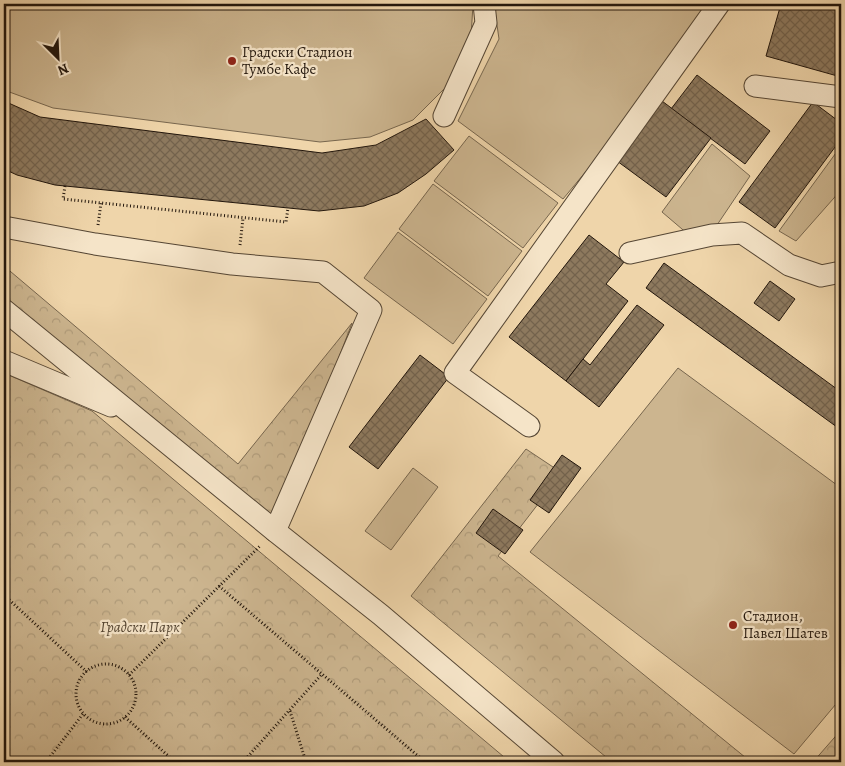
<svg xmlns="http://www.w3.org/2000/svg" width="845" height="766" viewBox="0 0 845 766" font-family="Alegreya,serif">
<defs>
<pattern id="park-crowns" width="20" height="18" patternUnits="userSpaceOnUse" patternTransform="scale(1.25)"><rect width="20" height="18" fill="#ccb58f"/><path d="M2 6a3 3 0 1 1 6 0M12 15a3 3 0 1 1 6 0" fill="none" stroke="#af9b7a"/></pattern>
<pattern id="building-cross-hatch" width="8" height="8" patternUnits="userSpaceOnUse" patternTransform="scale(1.25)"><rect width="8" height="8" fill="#8d795e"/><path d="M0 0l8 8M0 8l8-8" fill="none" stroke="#73624c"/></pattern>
</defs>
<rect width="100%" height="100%" fill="#efd5aa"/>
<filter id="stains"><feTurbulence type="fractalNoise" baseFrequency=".004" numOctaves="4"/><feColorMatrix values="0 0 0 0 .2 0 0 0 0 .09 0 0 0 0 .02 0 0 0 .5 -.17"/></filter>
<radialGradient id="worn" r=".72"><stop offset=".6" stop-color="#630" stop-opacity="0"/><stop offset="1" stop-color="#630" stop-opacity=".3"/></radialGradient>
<g fill="#ccb58f" stroke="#77664e">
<polygon points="4,4 473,4 471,37 448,85 413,120 370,137 320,142 53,108 4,90"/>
<polygon points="494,4 725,4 563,199 458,121 499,39"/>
<polygon points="469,136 558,203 523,248 434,181"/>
<polygon points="712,144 750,176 717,225 689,235 662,212"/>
<polygon points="841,146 841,190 796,241 779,231"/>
<polygon points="433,184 522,251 488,296 399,229"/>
<polygon points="398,232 487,299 453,344 364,278"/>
<polygon points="678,368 841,488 841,698 794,754 530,552"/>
<polygon points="413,468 438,487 391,550 365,531"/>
</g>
<g fill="url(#park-crowns)" stroke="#77664e">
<polygon points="4,266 238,464 352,323 277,520 4,297"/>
<polygon points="4,373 92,411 510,762 4,762"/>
<polygon points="526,449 562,473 498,556 751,762 612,762 411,596"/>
<polygon points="841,730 841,762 813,762"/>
</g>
<g fill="url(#building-cross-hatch)" stroke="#22160c">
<polygon points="781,4 841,4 841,77 766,56"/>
<polygon points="697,75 770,131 745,164 671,109"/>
<polygon points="4,101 40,117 322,153 376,145 426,119 454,150 426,174 398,193 364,206 319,211 55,185 17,175 4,169"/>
<polygon points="662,101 711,138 666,197 617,161"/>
<polygon points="813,102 841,123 841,139 775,228 739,202"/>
<polygon points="589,235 624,262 606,284 628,301 566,381 509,337"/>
<polygon points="664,263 841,392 841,430 646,288"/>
<polygon points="770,281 795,299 779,321 754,303"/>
<polygon points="637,305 664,325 599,407 566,381 583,359 590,365"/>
<polygon points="420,355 449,377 378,469 349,447"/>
<polygon points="562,455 581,468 549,513 530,500"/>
<polygon points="493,509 523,530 505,554 476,533"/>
</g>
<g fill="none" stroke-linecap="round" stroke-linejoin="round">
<defs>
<g id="minor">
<polyline points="755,86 841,97"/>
<polyline points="444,116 486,23 484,4"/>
<polyline points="4,227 95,244 232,264 323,272 371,310 275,531"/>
<polyline points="630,253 712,235 742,233 789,265 821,276 841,272"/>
<polyline points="4,310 275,531 381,615 554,762"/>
<polyline points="4,361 111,406"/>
<polyline points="529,426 455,373 719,4"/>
</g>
</defs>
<use href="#minor" stroke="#554634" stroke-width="23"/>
<g stroke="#22160c" stroke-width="3" stroke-dasharray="1 2.5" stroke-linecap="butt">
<polyline points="65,186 63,199 286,222 288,208"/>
<polyline points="98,225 101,203"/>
<polyline points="240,245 243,218"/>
<polyline points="219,586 425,762"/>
<polyline points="4,595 87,672"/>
<circle cx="106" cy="694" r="30"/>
<polyline points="129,675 260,546"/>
<polyline points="290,711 306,762"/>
<polyline points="125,717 175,762"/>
<polyline points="46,762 83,714"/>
<polyline points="243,762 322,674"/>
</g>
<use href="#minor" stroke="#f5e4c8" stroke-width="21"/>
</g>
<g fill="#8f2418" stroke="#f5e4c8" stroke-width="2">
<circle cx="232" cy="61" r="5"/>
<circle cx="733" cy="625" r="5"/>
</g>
<g text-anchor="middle" stroke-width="4.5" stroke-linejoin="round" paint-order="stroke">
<g font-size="15" fill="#22160c" stroke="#f5e4c8" text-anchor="start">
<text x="242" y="57">Градски Стадион<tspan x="242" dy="17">Тумбе Кафе</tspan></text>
<text x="743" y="621">Стадион,<tspan x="743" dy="17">Павел Шатев</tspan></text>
</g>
<g font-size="15" font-style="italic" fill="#554633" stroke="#f5e4c8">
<text x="140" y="632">Градски Парк</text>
</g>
</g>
<rect width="845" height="766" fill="none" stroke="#efd5aa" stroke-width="20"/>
<rect x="5" y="5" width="835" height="756" fill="none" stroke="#22160c" stroke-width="2.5"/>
<rect x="10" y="10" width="825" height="746" fill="none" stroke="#22160c"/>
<g transform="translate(58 58) rotate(156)" stroke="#f5e4c8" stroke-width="4" paint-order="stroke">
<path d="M0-4L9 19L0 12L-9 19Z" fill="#22160c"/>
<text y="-8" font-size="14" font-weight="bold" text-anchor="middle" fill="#22160c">N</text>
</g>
<rect width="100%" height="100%" filter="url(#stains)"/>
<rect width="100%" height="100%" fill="url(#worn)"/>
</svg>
